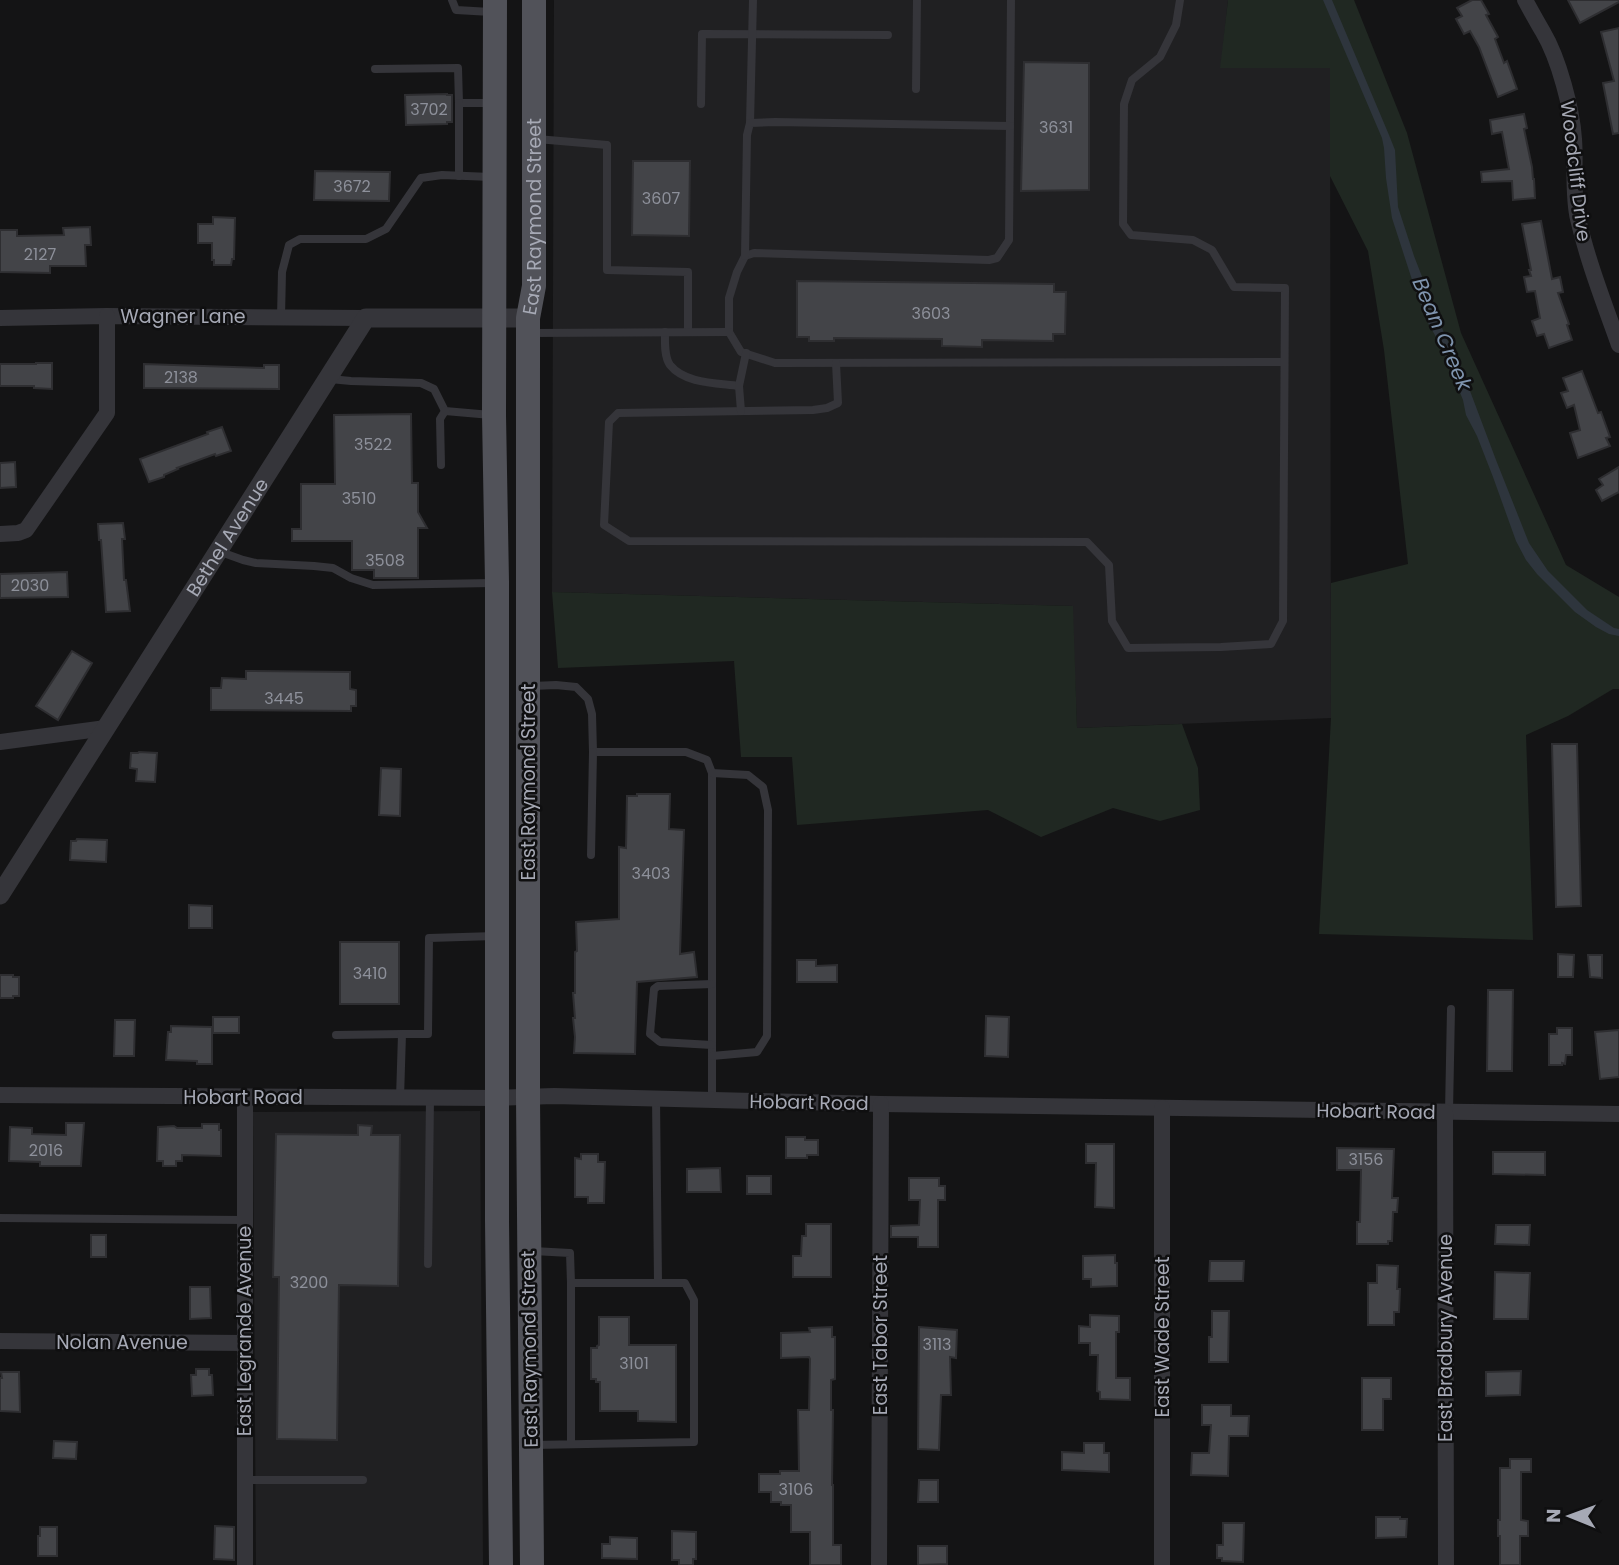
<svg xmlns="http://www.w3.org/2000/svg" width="1619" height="1565" viewBox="0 0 1619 1565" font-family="Poppins,sans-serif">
<rect width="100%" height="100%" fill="#141415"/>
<g fill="#202022">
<polygon points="554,0 1228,0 1221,67 1330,68 1331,718 1077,728 1072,606 552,592"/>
<polygon points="480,1111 483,1565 256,1565 253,1112"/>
</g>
<g fill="#202822">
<polygon points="1228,0 1354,0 1407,133 1461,333 1566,565 1619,597 1619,689 1613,689 1568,716 1526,735 1533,940 1319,934 1331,718 1331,583 1408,564 1384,350 1368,251 1330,176 1330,68 1220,68"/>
<polygon points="552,592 1073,606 1077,728 1182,724 1198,768 1200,810 1160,821 1113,808 1041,837 988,810 797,825 792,757 741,757 734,661 558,668"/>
</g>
<polygon fill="#2e353d" points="1323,0 1332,0 1389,135 1395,150 1398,207 1414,256 1444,333 1461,367 1496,460 1529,543 1548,571 1587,610 1614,628 1619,629 1619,636 1609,634 1596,627 1575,612 1537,574 1526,560 1516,541 1493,477 1477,436 1466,415 1463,400 1440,344 1427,321 1415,289 1392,218 1386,178 1384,148 1382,138"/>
<g fill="#434448" stroke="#2e2e31" stroke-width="2">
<polygon points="1472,0 1481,0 1489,14 1486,15 1498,37 1495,39 1504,63 1507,61 1517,89 1498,97 1479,47 1470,31 1464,34 1456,19 1462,16 1457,8"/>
<polygon points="1568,0 1619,0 1619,2 1580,23"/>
<polygon points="1619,28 1619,133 1613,134 1603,83 1614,81 1601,32"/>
<polygon points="1024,62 1089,63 1089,190 1021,191"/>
<polygon points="447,94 447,95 452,95 452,122 447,122 447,124 406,125 405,95"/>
<polygon points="1524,114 1527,128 1524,129 1532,167 1533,179 1534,179 1535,198 1513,200 1512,181 1482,182 1481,172 1509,169 1502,132 1492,134 1490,120"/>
<polygon points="633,161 690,161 689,236 632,235"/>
<polygon points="315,171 390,172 389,201 314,200"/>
<polygon points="213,217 235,218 234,259 232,259 231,265 214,265 214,260 212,260 212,243 198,243 198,224 213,224"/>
<polygon points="1541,221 1552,279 1560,277 1563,292 1558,293 1569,324 1567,325 1572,340 1549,348 1544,334 1537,336 1532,321 1540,318 1535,291 1527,292 1524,277 1531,276 1529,270 1531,270 1522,224"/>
<polygon points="90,227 91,245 85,245 86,266 50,266 50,273 0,272 0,230 17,230 17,236 64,235 63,228"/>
<polygon points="797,281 1054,284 1054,292 1066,292 1065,334 1053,334 1053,341 982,340 982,347 942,346 942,339 834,338 834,341 809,341 809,337 797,337"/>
<polygon points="36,363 52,363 52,389 34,388 34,386 0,386 0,364 36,364"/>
<polygon points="144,364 264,368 264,365 279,365 279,389 144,388"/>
<polygon points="1582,371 1598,413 1601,412 1610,437 1606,438 1610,446 1578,458 1570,433 1580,430 1574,405 1567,408 1561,393 1568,391 1563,378"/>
<polygon points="411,414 412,483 418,483 418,512 427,528 418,528 418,578 374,578 374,570 352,570 352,541 292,541 292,529 301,529 301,484 335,484 334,415"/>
<polygon points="222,427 231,451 216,456 215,454 177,468 178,469 164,475 164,477 149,482 140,459 208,434 207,432"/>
<polygon points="15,462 16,487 0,488 0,463"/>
<polygon points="1619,467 1619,492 1602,501 1596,490 1603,485 1599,479"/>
<polygon points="123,523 125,539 122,539 124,580 126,580 130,611 106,612 101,540 99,540 98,524"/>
<polygon points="67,572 68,597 0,598 0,574"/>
<polygon points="72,651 92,663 58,720 36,706"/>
<polygon points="246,671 350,672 350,689 356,690 356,706 351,706 351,711 211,710 211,688 221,688 222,678 246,679"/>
<polygon points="1552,744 1577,744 1581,906 1556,907"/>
<polygon points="139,752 157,753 155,782 136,781 137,769 130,768 131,753 138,753"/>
<polygon points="381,768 401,769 400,816 379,815"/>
<polygon points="637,794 670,794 669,829 684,830 680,954 694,952 697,977 637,982 635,1054 574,1053 575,1037 573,1018 575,1018 573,993 575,993 575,952 577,951 576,922 619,919 619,847 626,848 627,796 637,796"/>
<polygon points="77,839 107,840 106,862 70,860 71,841 76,841"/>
<polygon points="189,905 212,906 212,928 189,928"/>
<rect x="340" y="942" width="59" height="62"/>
<polygon points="1558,954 1574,955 1573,977 1558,977"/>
<polygon points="1588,955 1602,955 1602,978 1590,977"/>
<polygon points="797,960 816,960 816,966 837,965 837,982 797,982"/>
<polygon points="0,975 13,975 13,977 19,977 19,996 13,996 13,998 0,998"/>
<polygon points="1488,990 1513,990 1512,1071 1487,1071"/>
<polygon points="986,1016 1009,1017 1008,1057 985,1056"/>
<rect x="213" y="1017" width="26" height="16"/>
<polygon points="115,1020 135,1020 134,1056 114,1056"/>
<polygon points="171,1026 212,1027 212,1064 197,1064 197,1061 166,1060 168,1032 171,1032"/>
<polygon points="1557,1028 1572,1028 1572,1055 1566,1055 1565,1064 1562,1063 1562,1065 1549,1065 1549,1034 1557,1034"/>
<polygon points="1619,1030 1619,1077 1600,1079 1595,1032"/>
<polygon points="66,1123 84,1123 81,1166 40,1166 40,1162 9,1161 10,1127 32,1128 32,1134 66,1135"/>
<polygon points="202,1124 219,1124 219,1130 221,1130 221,1156 182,1155 182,1161 176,1161 176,1166 163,1166 163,1161 157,1161 158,1127 174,1126 177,1128 202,1128"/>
<polygon points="358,1125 372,1126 371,1135 400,1135 398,1286 339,1285 337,1440 277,1439 279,1277 273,1277 276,1134 358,1135"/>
<polygon points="786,1137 805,1137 805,1140 818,1140 818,1155 807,1155 807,1158 786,1158"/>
<polygon points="1086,1144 1114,1144 1114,1208 1095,1207 1096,1163 1086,1163"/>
<polygon points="1337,1148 1394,1149 1392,1198 1398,1198 1397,1212 1393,1212 1392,1241 1388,1241 1388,1244 1357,1244 1357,1222 1360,1222 1361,1170 1337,1170"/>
<polygon points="1493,1152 1545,1152 1545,1175 1493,1174"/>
<polygon points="581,1154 598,1154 598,1162 605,1162 604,1203 588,1203 588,1197 575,1197 575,1158 581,1159"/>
<polygon points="720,1168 721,1192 687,1192 687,1169"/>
<rect x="747" y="1176" width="24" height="18"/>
<polygon points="909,1178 939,1178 939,1186 945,1186 945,1200 938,1200 938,1247 918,1247 918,1237 891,1237 891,1226 919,1225 920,1200 909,1200"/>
<polygon points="806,1224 831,1224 831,1277 793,1277 793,1256 801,1256 802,1236 806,1236"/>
<polygon points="1496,1225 1530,1225 1529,1245 1495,1244"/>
<rect x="91" y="1235" width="15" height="22"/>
<polygon points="1115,1255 1115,1263 1117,1263 1117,1286 1091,1287 1091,1279 1083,1279 1083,1256"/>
<polygon points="1210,1261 1244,1261 1243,1281 1209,1281"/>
<polygon points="1377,1265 1398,1266 1397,1289 1400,1289 1399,1312 1394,1312 1394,1325 1368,1325 1368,1283 1377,1283"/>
<polygon points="1495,1272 1530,1273 1528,1319 1494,1319"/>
<polygon points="190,1287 210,1287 211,1318 190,1319"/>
<polygon points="1212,1311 1229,1311 1228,1362 1209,1362 1209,1337 1212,1337"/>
<polygon points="1090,1315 1119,1316 1119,1332 1116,1332 1116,1378 1130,1378 1130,1400 1100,1399 1100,1392 1097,1391 1098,1355 1090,1355 1090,1343 1079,1343 1079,1326 1090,1327"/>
<polygon points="599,1317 629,1317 629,1345 676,1345 676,1422 638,1421 638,1411 600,1411 600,1382 596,1382 596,1379 591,1379 591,1348 597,1348 597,1346 599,1345"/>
<polygon points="832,1327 832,1337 835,1337 835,1379 831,1380 831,1410 833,1410 832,1485 833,1485 833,1545 841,1545 841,1565 810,1565 810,1532 791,1532 791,1505 781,1505 781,1502 771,1502 771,1492 759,1492 759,1474 780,1474 780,1471 799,1471 798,1410 809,1410 810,1359 809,1357 781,1358 781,1333 810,1332 809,1328"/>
<polygon points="919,1327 957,1330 956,1358 950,1357 951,1395 941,1395 939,1450 918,1449"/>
<polygon points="196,1369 209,1369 209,1375 212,1375 213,1395 192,1396 191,1375 196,1375"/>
<polygon points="1521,1371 1520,1395 1486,1396 1486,1372"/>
<polygon points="1,1372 19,1372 20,1412 0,1411 0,1378 2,1378"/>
<polygon points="1362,1378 1391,1378 1391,1399 1383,1399 1383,1430 1362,1430"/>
<polygon points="1202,1405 1231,1405 1231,1416 1249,1416 1248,1436 1229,1436 1228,1476 1191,1475 1192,1453 1209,1453 1211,1425 1202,1425"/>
<polygon points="54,1441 77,1442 76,1459 53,1458"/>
<polygon points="1084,1443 1104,1443 1104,1453 1109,1453 1109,1472 1062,1470 1062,1452 1084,1453"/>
<polygon points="1510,1459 1531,1459 1531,1472 1521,1472 1521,1520 1528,1521 1528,1536 1520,1536 1520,1565 1500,1565 1500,1536 1498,1536 1498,1520 1500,1520 1500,1468 1510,1468"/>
<polygon points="919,1480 938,1480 938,1502 918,1502"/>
<polygon points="1376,1517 1400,1517 1400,1519 1407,1519 1406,1537 1376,1538"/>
<polygon points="1223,1523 1244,1523 1243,1562 1222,1561 1222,1558 1217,1558 1217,1545 1223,1545"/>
<polygon points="215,1526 234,1527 234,1560 214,1559"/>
<polygon points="40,1527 57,1527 57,1556 38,1556 38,1536 40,1536"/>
<polygon points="672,1531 696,1532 696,1559 693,1559 693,1565 679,1565 679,1560 672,1560"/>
<polygon points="610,1537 637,1538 637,1559 602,1558 602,1544 610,1544"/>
<polygon points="918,1546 947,1546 947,1564 919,1565 918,1564"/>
</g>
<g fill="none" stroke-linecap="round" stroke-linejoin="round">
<g stroke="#35353a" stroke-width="8">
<polyline points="452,0 456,10 491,12"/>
<polyline points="1011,0 1009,240 997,258 989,260 754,253 745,256 737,272 729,298 729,332 741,352 775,363 1283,362"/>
<polyline points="375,69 458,68 459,103 492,103"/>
<polyline points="916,89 917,0"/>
<polyline points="701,104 702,34 888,35"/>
<polyline points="750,123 753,0"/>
<polyline points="537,139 607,145 607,270 688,272 688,332"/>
<polyline points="459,176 459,103"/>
<polyline points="745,256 747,135 750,123 775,122 1010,126"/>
<polyline points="281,317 282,272 289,245 300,239 366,239 386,229 421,178 442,175 491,177"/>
<path d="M665 332C665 342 664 357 670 365 685 384 718 383 739 386"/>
<polyline points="531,333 729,332"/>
<polyline points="836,363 838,403 827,408 813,410 618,413 609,422 604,525 629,541 1087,542 1109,565 1112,621 1128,648 1221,647 1271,644 1283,621 1285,288 1234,287 1212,250 1193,240 1131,235 1123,224 1124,104 1132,80 1160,57 1176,25 1180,0"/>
<polyline points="330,379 351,381 421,383 434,389 445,411 491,415"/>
<polyline points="741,411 739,386 746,353"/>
<polyline points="441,465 440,419 445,411"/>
<polyline points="218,551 243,560 256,563 314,566 333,568 351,578 373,585 493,583"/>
<polyline points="532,686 556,685 576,687 588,699 592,714 593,752 686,752 707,760 712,773 712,1100"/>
<polyline points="591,855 593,752"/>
<polyline points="336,1035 402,1034"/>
<polyline points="712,1045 660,1042 650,1034 654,989 658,986 712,984"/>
<polyline points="712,1056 757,1052 767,1036 768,810 763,787 748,775 712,773"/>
<polyline points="400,1098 402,1034 428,1034 429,938 495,936"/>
<polyline points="656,1098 658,1282"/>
<polyline points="1449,1112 1451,1009"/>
<polyline points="0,1218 244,1220"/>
<polyline points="533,1251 570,1253 571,1283"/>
<polyline points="428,1264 430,1098"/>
<polyline points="533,1445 694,1442 694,1300 685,1283 571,1283 571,1444"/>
<polyline points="244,1480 363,1480"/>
</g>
<g stroke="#35353a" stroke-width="16">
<path d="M1525 0C1531 11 1537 22 1543 32 1559 59 1572 109 1574 139 1576 165 1572 193 1578 219 1588 262 1604 303 1619 345"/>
<polyline points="0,318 107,316 366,318"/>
<polyline points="0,534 18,533 26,530 107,413 107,316"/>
<polyline points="0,742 106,728"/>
<polyline points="0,1095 497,1098 554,1096 881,1104 1619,1114"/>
<polyline points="1445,1112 1446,1565"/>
<polyline points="0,1341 244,1343"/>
<polyline points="245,1565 245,1097"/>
<polyline points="879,1565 881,1104"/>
<polyline points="1162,1565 1162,1108"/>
</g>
<path stroke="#35353a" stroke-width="19" id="s1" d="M0 895 366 318H528"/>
<g stroke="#515259" stroke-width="24">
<polyline points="495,0 494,415 497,582 497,1221 501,1565"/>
<path id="s2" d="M532 1565 528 1098V318L534 286V0"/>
</g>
</g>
<g text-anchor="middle" stroke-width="5" stroke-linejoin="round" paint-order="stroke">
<g font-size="16" fill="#8d909a">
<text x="429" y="115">3702</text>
<text x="1056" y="133">3631</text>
<text x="352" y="192">3672</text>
<text x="661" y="204">3607</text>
<text x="40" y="260">2127</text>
<text x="931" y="319">3603</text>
<text x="181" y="383">2138</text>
<text x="373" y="450">3522</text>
<text x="359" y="504">3510</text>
<text x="385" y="566">3508</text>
<text x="30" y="591">2030</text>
<text x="284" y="704">3445</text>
<text x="651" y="879">3403</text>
<text x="370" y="979">3410</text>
<text x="46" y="1156">2016</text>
<text x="1366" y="1165">3156</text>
<text x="309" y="1288">3200</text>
<text x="937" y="1350">3113</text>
<text x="634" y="1369">3101</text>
<text x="796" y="1495">3106</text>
</g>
<g font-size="19" fill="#a6a9b5" stroke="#0f0f10">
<text transform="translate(1576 171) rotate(83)" y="7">Woodcliff Drive</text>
<text dy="7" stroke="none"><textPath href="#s2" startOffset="1349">East Raymond Street</textPath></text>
<text x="183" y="323">Wagner Lane</text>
<text dy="7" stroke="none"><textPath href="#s1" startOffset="424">Bethel Avenue</textPath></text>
<text transform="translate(528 782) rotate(-90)" y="7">East Raymond Street</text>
<text x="243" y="1104">Hobart Road</text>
<text transform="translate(809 1102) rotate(1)" y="7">Hobart Road</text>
<text transform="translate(1376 1111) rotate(1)" y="7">Hobart Road</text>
<text transform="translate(244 1331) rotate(-90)" y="7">East Legrande Avenue</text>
<text transform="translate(880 1335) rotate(-90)" y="7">East Tabor Street</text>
<text transform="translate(1162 1337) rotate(-90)" y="7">East Wade Street</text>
<text transform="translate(1445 1338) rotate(-90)" y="7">East Bradbury Avenue</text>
<text x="122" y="1349">Nolan Avenue</text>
<text transform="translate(529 1349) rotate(-91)" y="7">East Raymond Street</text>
</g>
<g font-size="21" font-style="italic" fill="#7f94ae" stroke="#0f0f10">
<text transform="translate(1442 334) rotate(67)" y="7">Bean Creek</text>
</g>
</g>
<g transform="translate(1570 1516) rotate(271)" stroke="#0f0f10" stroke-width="5" paint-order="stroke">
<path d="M0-5L12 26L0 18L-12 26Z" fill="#a6a9b5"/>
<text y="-10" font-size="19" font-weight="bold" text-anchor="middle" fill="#a6a9b5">N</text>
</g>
</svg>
